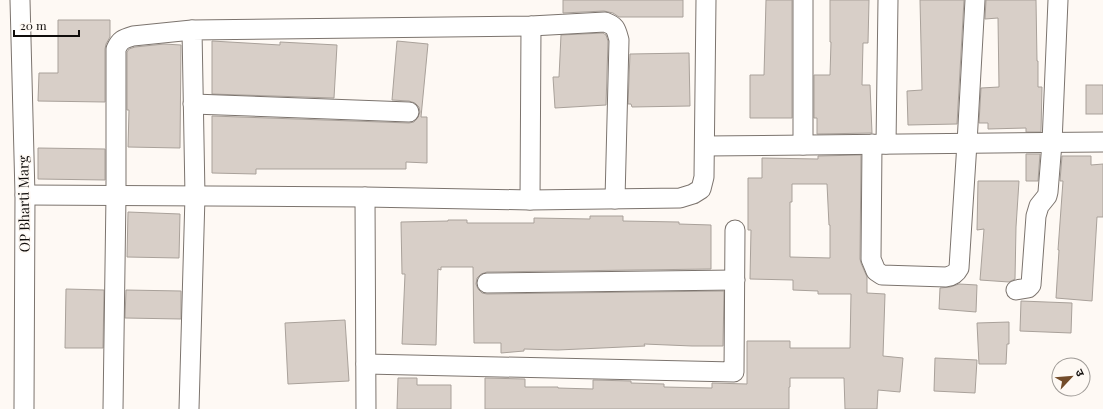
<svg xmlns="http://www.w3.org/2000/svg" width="1103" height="409" viewBox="0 0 1103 409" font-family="'Playfair Display','Noto Sans Devanagari',serif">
<rect width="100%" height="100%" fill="#fef9f4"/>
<g fill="#d8cfc8" stroke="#a9a19a" fill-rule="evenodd">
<polygon points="563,0 683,0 683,17 619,17 613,13 604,11 563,13"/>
<polygon points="766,0 792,0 792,118 750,118 750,75 764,75"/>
<polygon points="830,0 869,0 868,43 863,43 862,85 870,85 872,133 817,134 817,118 814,118 814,75 830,75 831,42 830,42"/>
<polygon points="920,0 964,0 957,124 908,125 907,91 922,90"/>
<polygon points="986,0 1036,0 1037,61 1038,61 1038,87 1042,87 1041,132 1026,132 1026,128 988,129 988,123 979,123 981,88 999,87 998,18 985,19"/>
<polygon points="58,20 110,20 110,37 106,44 105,49 105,102 38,101 39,73 58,73"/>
<polygon points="603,33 606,35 608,41 606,105 555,108 553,77 559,77 561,35"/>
<polygon points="212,41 280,45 280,42 337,45 334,98 212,94"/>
<polygon points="397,41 428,44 421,117 427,117 427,163 406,162 406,169 256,169 256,174 212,173 212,116 409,123 414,122 418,117 420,112 419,107 415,103 409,101 392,100"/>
<polygon points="164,44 181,45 180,148 128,147 129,110 127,110 127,52 129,49 135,47"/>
<polygon points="689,53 690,106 632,107 631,104 628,104 630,54"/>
<rect x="1086" y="85" width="17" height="29"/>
<polygon points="38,148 105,149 105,180 38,179"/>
<polygon points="1026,154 1040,154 1038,181 1026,181"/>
<path d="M861 155 860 259 861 263 867 277V293L885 294 883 356 903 358 900 392 878 390 877 409H845L844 378H790V387H789V409H485V378L525 379V387H558V388L593 389V380L631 381V383L664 384V387L712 388V383L747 384V341H790V348H850L851 294H818V291L793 290V280L750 279 751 230H748V178H762V158L818 159V156ZM792 184H827L829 225H830V258L790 257V202H792Z"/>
<polygon points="1062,156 1091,156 1091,165 1103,164 1103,217 1097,217 1092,301 1056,298 1059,250 1058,250 1063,181 1060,181"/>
<polygon points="978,181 1019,181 1016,227 1015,279 1009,282 980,280 984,229 977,230"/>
<polygon points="128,212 180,214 179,258 127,257"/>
<polygon points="590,216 623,216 623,221 679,222 679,224 711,225 711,269 487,272 481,274 477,278 476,284 478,289 482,293 487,294 724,291 723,346 692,346 644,344 645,346 558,350 524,349 524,351 501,353 501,343 474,343 473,267 441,267 441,270 438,269 436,345 402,344 405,274 402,274 401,222 448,221 448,220 467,220 467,223 534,223 534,218 590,219"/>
<polygon points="959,284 977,285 976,312 939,309 940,288 950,287"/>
<polygon points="66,289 104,290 103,348 65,348"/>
<polygon points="126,290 181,291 181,319 125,318"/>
<polygon points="1021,301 1072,303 1071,333 1020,331"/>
<polygon points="345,320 349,381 288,384 285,323"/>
<polygon points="1009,322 1009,344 1007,344 1006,364 979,364 977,323"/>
<polygon points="935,358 977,360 975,393 934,391"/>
<polygon points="398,378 417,378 417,385 451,385 451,409 397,409"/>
</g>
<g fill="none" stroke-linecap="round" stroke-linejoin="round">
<defs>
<g id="street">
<polyline points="20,0 25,195 24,409"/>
<polyline points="803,0 803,145"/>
<polyline points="193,104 409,112"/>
<path d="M872 144 871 259 876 271 882 275 946 277C952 276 956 274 959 268L967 143 975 0"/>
<polyline points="886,144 888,0"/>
<polyline points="705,146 1103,142"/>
<polyline points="25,195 365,197 530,200 680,198 693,194 701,189 704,177 706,0"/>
<polyline points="365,197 366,409"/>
<polyline points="530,200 531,26"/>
<polyline points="487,283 735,280"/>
<polyline points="1016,290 1028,288 1031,285 1036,216 1039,206 1047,196 1048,192 1052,143 1058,0"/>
<polyline points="366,364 734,372 735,230"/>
<path d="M113 409 116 195V49C120 40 123 39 133 36L192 30"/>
<path d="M189 409 195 196 192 30 531 26 605 22C616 26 616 29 619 40L615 199"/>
</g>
</defs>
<use href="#street" stroke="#7c746e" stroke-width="21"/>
<use href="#street" stroke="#fff" stroke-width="19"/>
</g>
<g text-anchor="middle" stroke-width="3.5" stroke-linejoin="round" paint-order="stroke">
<g font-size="14" fill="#100d0b" stroke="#fef9f4">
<text transform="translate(24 204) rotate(-91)" y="5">OP Bharti Marg</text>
</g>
</g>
<g transform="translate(1071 377) rotate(64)"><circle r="19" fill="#fef9f4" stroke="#9f9b97"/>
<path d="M0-3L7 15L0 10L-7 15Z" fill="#734c2a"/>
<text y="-6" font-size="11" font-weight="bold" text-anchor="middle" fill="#100d0b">उ</text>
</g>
<path d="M14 30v6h65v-6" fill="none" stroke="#100d0b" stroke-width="2"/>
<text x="20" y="30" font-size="12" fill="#100d0b" stroke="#fef9f4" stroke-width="3" paint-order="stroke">20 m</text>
</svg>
